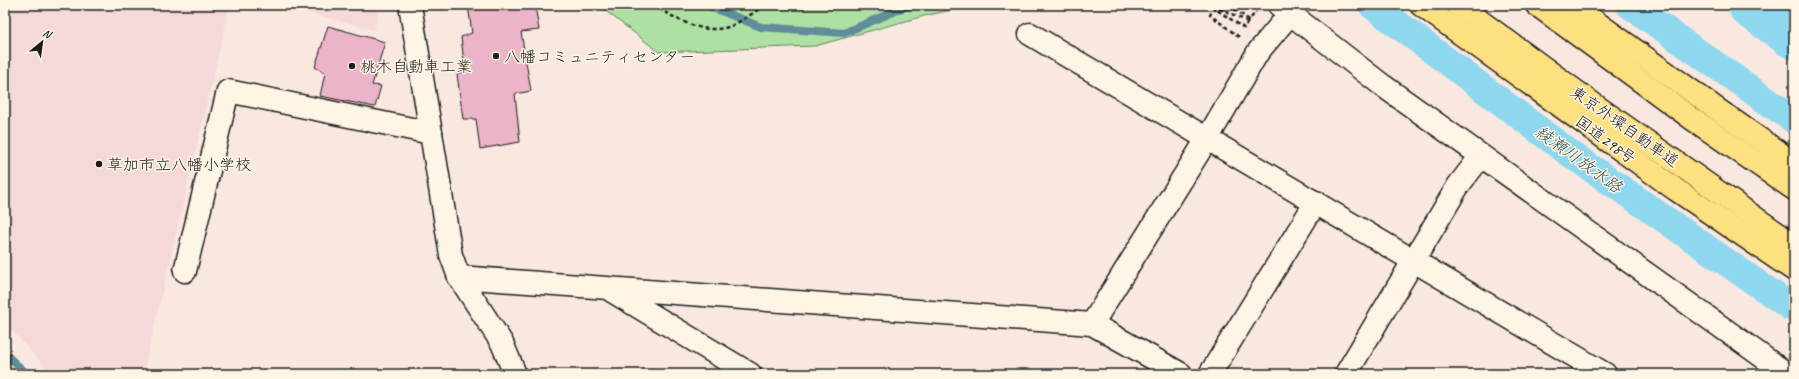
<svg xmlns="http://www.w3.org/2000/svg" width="1799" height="379" viewBox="0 0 1799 379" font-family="Caveat,'Klee One',sans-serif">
<rect width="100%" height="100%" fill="#f9e8df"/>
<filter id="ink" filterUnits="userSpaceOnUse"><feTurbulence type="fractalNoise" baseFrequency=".025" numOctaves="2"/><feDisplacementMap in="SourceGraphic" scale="8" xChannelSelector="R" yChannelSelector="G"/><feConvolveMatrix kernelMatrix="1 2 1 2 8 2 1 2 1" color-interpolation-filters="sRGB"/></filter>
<g filter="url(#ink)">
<g fill="#f5d8d8">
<polygon points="5,5 230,5 143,374 52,374 5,323"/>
<polygon points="278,5 380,5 374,30"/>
</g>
<polygon fill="#ade0a2" stroke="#647e5f" points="598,5 975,5 924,16 815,46 659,52"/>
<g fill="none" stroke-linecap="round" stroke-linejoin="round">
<g stroke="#608d9b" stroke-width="8">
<polyline points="706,5 761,27 844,33 907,6 915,5"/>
<polyline points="5,354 27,374"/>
</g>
<g stroke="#8ed8ef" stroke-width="28">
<polyline points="1372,5 1568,152 1791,307"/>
<polyline points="1630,5 1794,120"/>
</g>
<polyline stroke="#8ed8ef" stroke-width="48" points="1752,5 1794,35"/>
</g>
<g fill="#ecb4c8" stroke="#1c1c1c">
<polygon points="468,5 535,5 539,30 521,32 531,91 515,94 520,142 480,149 476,119 463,119 457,74 465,71 461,37 472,33"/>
<polygon points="328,26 385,42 372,85 381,86 375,107 320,96 325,73 315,67"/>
</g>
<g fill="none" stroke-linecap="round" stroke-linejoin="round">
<defs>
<g id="minor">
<polyline points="410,5 451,255 459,277 502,343 515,374"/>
<polyline points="1279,5 1382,85 1787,374"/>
<polyline points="1030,34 1605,374"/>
<polyline points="185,271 228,91 431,133"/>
<polyline points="459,277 1092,324 1181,374"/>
<polyline points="612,291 750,374"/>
<polyline points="1092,324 1207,139 1258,52 1290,14"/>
<polyline points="1210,374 1316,202"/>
<polyline points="1346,374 1458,186 1481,156"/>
</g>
<g id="highway">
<polyline points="1421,5 1675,189 1794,270"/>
<polyline points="1458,5 1596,106 1794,245"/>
<polyline points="1537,5 1691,118 1794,189"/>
<polyline points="1572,5 1718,110 1794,163"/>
</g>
</defs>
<use href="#minor" stroke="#1c1c1c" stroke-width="25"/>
<use href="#highway" stroke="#1c1c1c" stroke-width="25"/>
<g stroke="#1c1c1c" stroke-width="2.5" stroke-dasharray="4 3" stroke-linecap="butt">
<path d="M653 5C675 18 701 35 728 27 740 23 755 11 766 5"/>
<polyline points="1213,5 1248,22"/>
<polyline points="1229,5 1249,20 1256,12"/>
<polyline points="1239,37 1210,15 1214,8 1244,28 1249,20"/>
</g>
<use href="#minor" stroke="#fcf5e5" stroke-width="22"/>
<use href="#highway" stroke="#fde080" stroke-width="22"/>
</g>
</g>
<g fill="#1c1c1c" stroke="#fcf5e5" stroke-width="1.5">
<circle cx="496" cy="56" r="4"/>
<circle cx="352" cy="66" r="4"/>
<circle cx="99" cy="164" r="4"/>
</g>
<g text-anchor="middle" stroke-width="3" stroke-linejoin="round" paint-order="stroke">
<g font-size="16" fill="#1c1c1c" stroke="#fcf5e5" text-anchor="start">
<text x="504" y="62">八幡コミュニティセンター</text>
<text x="360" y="72">桃木自動車工業</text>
<text x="107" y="170">草加市立八幡小学校</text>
</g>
<g font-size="16" fill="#1c1c1c" stroke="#fcf5e5">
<text transform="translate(1625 126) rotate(35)" y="6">東京外環自動車道</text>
<text transform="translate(1606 139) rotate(36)" y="6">国道298号</text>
</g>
<g font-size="17" font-style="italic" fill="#3e545b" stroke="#fcf5e5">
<text transform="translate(1579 159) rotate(36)" y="6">綾瀬川放水路</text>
</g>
</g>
<rect width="1799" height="379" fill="none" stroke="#fcf5e5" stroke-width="20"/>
<rect x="10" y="10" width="1779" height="359" fill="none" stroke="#1c1c1c" stroke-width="1.5" filter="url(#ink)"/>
<g transform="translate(42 42) rotate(29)" stroke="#fcf5e5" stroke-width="3" paint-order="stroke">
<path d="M0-3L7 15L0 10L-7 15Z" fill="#1c1c1c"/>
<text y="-6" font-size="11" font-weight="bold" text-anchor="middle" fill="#1c1c1c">N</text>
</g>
</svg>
